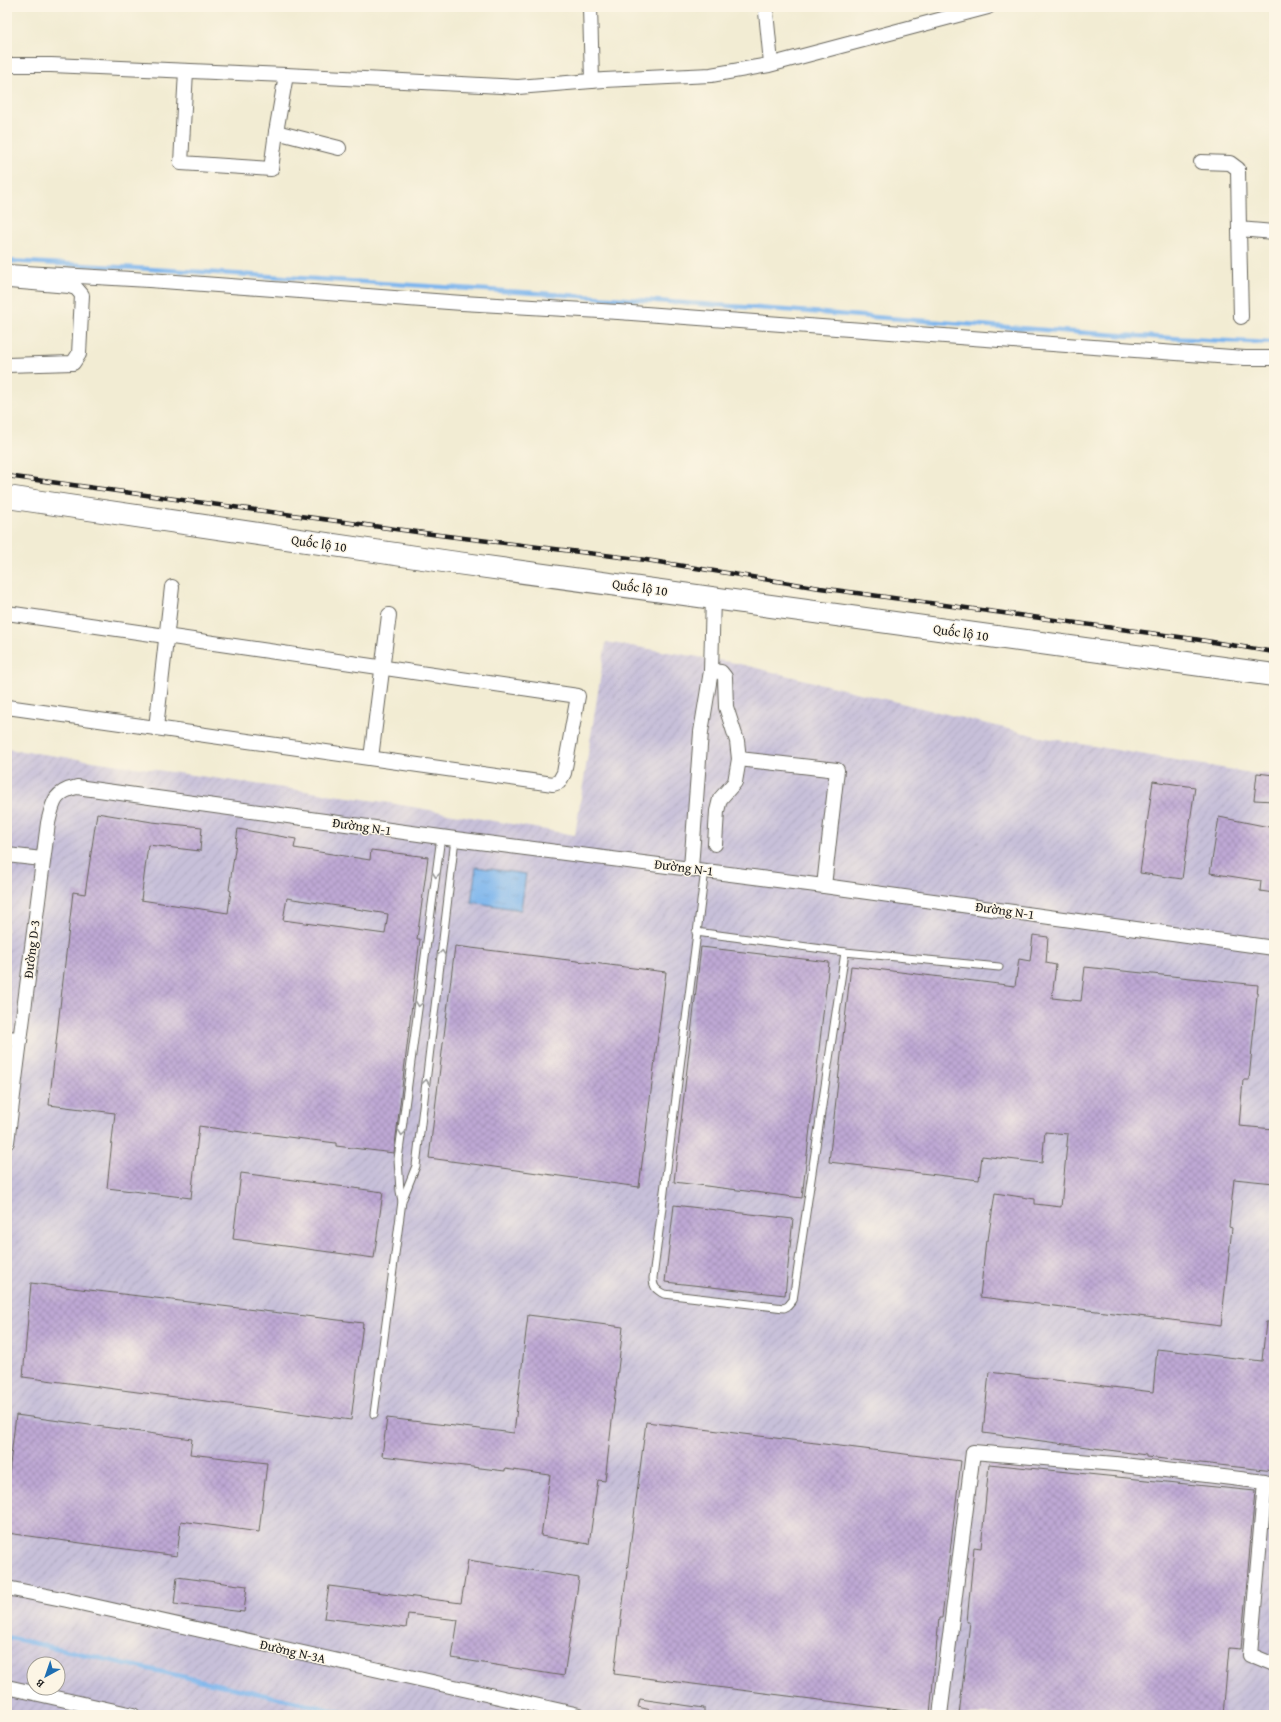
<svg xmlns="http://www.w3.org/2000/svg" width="1281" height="1722" viewBox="0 0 1281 1722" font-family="'Gentium Book Plus',serif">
<defs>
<pattern id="industrial-furrows" width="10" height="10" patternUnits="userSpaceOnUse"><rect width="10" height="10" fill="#c7c0d9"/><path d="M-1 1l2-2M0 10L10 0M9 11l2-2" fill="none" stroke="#aaa4ba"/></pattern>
<pattern id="water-ripples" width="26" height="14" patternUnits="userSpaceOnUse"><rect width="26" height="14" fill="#7db5ed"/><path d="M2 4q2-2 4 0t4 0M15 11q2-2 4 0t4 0" fill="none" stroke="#6b9bcb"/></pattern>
<pattern id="building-cross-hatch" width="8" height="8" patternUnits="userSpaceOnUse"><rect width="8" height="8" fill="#bea8d4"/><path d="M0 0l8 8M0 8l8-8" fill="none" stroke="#a390b5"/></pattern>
</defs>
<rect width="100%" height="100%" fill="#fcf5e5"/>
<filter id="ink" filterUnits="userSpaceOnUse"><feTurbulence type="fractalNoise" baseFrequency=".025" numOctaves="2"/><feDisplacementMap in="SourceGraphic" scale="8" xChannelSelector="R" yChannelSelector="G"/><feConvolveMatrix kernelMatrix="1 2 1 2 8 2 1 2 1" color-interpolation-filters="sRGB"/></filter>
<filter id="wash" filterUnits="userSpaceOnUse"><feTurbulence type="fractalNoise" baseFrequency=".012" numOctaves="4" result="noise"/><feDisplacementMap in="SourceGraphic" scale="16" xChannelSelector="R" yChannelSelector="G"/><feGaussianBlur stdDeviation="0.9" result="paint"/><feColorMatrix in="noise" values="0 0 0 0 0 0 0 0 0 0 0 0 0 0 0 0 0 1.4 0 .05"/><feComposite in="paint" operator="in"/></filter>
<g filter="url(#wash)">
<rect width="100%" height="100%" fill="#f2ecd3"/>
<path fill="url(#industrial-furrows)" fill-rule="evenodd" d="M606 642 736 663 1041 737 1274 777V1715H7V749L384 802 575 835ZM34 1664H58V1688H34Z"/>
<polygon fill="url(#water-ripples)" stroke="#4c6884" points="476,867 526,874 521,910 471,902"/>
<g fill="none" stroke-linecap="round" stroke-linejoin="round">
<g stroke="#7db5ed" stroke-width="4.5">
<path d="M7 261C258 274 508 291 758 308 930 321 1102 336 1274 343"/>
<polyline points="7,1637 354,1715"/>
</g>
</g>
<g id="blocks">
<g fill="url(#building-cross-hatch)" fill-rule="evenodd">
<polygon points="1257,773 1274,775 1274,801 1254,800"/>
<polygon points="1153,781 1195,787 1182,879 1140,873"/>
<path d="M97 813 152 822 202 827 200 851 148 845 141 900 228 913 231 891 229 890 238 829 296 839 294 848 370 860 371 850 428 857 417 939H420L394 1153 336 1146V1143L256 1133V1134L199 1126 191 1198 107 1188 115 1113 49 1105 73 892 85 894ZM287 898 388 914 385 934 283 920Z"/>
<polygon points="1219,817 1274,828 1274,893 1260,891 1261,881 1210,873"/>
<polygon points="1033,935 1048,937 1046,963 1056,965 1052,998 1081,1001 1085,967 1258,985 1249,1080 1243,1080 1239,1126 1274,1129 1274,1183 1234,1179 1229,1227 1232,1228 1221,1326 980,1297 986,1240 988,1240 995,1193 1035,1199 1035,1204 1061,1207 1068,1134 1045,1132 1042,1163 982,1156 979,1180 829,1162 851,966 1015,986 1019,959 1030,961"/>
<polygon points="455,946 666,972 639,1187 429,1158"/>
<polygon points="701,947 829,962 802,1198 674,1182"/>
<polygon points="241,1173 383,1192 374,1258 233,1239"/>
<polygon points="674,1205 793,1219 785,1295 665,1282"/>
<polygon points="31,1283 363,1323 351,1420 23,1377"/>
<polygon points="528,1315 623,1327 605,1481 598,1480 589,1544 541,1536 550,1475 505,1469 505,1471 382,1456 387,1418 514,1433"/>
<polygon points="1266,1322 1274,1322 1274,1471 1146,1457 1146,1455 983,1433 989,1372 1153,1392 1157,1349 1262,1361"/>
<polygon points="16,1415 192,1439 190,1454 267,1463 259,1532 181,1521 177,1556 7,1533 7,1489"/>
<polygon points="646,1422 961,1461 942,1618 939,1618 930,1714 614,1674"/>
<polygon points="989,1464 1255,1491 1241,1649 1229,1648 1223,1715 959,1715 970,1622 967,1622 974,1547 981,1548"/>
<polygon points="468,1560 579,1578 564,1676 452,1658 458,1620 408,1614 406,1628 324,1618 329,1586 461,1603"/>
<polygon points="177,1577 247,1586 244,1612 174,1604"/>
<polygon points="640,1699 704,1708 704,1715 672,1715 638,1707"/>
</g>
</g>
</g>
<g filter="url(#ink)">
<use href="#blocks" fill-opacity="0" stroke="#67655c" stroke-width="1"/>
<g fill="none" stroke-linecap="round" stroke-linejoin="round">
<defs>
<g id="lane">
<path d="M705 870 653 1278C653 1287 656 1290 664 1294L784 1308 788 1306 793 1300 845 952"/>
<polyline points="696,932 845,952 999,967"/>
<polyline points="402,1201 400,1191 398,1159 441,837"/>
<polyline points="374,1414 402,1201 416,1166 455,839"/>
</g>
<g id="street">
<polyline points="590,7 592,81"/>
<polyline points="768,7 766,12 771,63"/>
<polyline points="7,65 51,65 286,75 518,87 604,80 711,75 769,65 988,7"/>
<polyline points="186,71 181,163 271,169 276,132 339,148"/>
<polyline points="276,132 286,75"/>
<polyline points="1201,162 1230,163 1238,169 1239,229 1274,232"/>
<polyline points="1239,229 1241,317"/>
<polyline points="7,272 149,280 462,303 618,312 1080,346 1245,358 1274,358"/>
<polyline points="7,365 73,363 79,354 82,295 76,288 69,286 9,281"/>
<polyline points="7,613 578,696 564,773 559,782 553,784 7,707"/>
<polyline points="711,671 721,672 725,677 726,707 737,741 739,759"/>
<polyline points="156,728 172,587"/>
<polyline points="371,758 389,615"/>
<polyline points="715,844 717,811 720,799 735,782 739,759 837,770 824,886"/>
<polyline points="7,855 42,859"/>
<polyline points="691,868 701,732 711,671 713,597"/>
<polyline points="7,1038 20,1039"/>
<path d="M7 1142 48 823C53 802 54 792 77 787L455 839 824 886 1274 948"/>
<polyline points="7,1588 67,1600 579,1715"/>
<polyline points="7,1687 133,1715"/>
<polyline points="940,1715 973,1452 1115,1464 1265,1482 1250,1655 1274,1665"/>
</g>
<polyline id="highway" points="7,497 450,562 1274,675"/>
</defs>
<use href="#lane" stroke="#67655c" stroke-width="9"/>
<use href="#street" stroke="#67655c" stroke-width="16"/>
<use href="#highway" stroke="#67655c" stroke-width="24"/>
<use href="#lane" stroke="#fff" stroke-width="7"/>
<use href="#street" stroke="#fff" stroke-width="14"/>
<use href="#highway" stroke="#fff" stroke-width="22"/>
<defs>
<polyline id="rail" points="7,476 439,535 646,560 820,588 1194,639 1274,652"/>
</defs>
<use href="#rail" stroke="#1c1c1c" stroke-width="4.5"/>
<use href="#rail" stroke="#fcf5e5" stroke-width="3" stroke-dasharray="9" stroke-linecap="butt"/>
</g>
<defs><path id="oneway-chevron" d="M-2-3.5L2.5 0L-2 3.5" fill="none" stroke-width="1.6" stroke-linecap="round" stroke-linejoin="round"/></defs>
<g stroke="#999">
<use href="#oneway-chevron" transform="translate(436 875) rotate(97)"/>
<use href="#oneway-chevron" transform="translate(442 953) rotate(-83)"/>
<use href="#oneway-chevron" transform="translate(419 1004) rotate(98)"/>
<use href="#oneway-chevron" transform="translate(426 1082) rotate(-83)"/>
<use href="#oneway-chevron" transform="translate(402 1133) rotate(98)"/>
</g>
</g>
<g text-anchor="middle" stroke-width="3" stroke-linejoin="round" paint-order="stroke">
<g font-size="13" fill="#1c1c1c" stroke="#fcf5e5">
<text transform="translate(319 543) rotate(8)" y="5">Quốc lộ 10</text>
<text transform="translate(640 587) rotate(8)" y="5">Quốc lộ 10</text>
<text transform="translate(961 632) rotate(8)" y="5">Quốc lộ 10</text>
<text transform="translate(362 826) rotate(8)" y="5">Đường N-1</text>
<text transform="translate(684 867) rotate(7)" y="5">Đường N-1</text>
<text transform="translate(1005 910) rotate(8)" y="5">Đường N-1</text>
<text transform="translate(31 949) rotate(-83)" y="5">Đường D-3</text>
<text transform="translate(293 1651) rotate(13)" y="5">Đường N-3A</text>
</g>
</g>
<rect width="1281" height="1722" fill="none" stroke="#fcf5e5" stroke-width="24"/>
<g transform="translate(46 1676) rotate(220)"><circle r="19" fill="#fcf5e5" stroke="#a29e95"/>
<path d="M0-3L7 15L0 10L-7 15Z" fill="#1f6fb2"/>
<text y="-6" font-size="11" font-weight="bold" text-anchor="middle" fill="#1c1c1c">B</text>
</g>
</svg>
